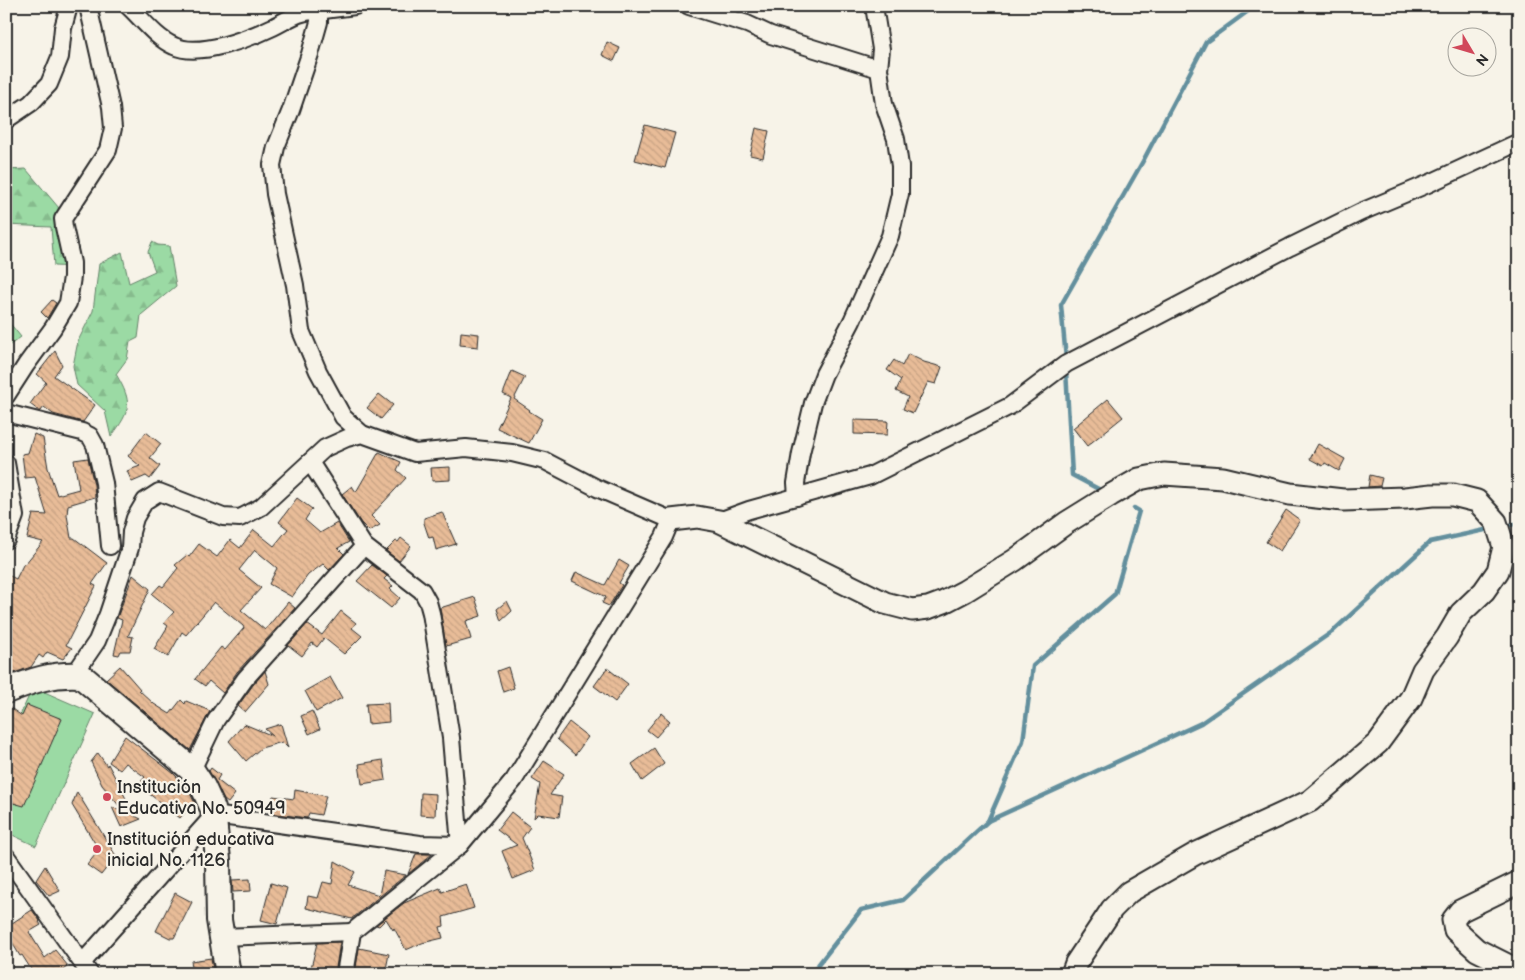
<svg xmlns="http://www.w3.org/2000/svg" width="1525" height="980" viewBox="0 0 1525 980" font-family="'Balsamiq Sans',sans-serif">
<defs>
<pattern id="forest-firs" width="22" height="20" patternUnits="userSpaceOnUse" patternTransform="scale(1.25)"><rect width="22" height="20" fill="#9bdaa4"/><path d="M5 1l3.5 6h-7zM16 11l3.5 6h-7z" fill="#86bb8d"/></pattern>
<pattern id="building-back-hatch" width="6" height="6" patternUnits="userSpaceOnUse" patternTransform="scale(1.25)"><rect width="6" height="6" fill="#e8bc98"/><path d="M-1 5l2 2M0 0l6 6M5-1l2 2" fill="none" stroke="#c7a283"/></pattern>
</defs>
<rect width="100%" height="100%" fill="#f7f3e8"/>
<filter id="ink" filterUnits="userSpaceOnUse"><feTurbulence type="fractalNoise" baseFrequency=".02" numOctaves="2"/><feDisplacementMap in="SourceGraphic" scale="10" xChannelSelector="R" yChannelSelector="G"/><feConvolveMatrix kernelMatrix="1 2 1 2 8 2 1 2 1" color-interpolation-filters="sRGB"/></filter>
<g filter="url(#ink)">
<g fill="url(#forest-firs)" stroke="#638268">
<polygon points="26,169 70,221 80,267 54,266 51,227 6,225 6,170"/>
<path d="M152 242 158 245 169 246 176 286 141 315 138 338 130 342 127 359 116 374C133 403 131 410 111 437L105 411 77 385 73 366 78 341 93 311 99 264 122 252 129 283 155 271 148 252Z"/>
<polygon points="8,321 21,337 6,348 6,322"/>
</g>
<polygon fill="#9bdaa4" stroke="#638268" points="33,687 95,714 36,846 6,832 6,746"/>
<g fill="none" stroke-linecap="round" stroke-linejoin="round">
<g stroke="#638f9d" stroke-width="4.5">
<polyline points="1066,359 1061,305 1143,161 1206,42 1255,6"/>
<polyline points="1066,370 1072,475 1104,492"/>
<polyline points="1510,525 1519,523"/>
<polyline points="988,821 1023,741 1033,666 1115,594 1139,511 1134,508"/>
<polyline points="811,974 861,910 903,900 988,821 1201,723 1332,632 1430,542 1485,530"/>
</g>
</g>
<g fill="url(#building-back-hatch)" stroke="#2b2b2b">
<polygon points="607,42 620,48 614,61 602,55"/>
<polygon points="645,125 675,133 665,168 635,160"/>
<polygon points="756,128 769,131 763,158 750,155"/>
<polygon points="52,300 56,303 47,318 41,312"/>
<polygon points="461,332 479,334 478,347 460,345"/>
<polygon points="55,351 62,365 54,376 95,405 83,422 53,414 44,407 41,411 39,411 30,404 46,382 37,374"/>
<polygon points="908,354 924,362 942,367 936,384 928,382 913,413 903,409 908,397 896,391 901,380 887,370 894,360 902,366"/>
<polygon points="512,371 525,377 514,399 530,410 529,411 542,419 529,443 497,428 511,398 503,394"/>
<polygon points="379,394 393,405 381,419 367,408"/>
<polygon points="1108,399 1123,417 1087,446 1073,428"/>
<polygon points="854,420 888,421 887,435 854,434"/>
<polygon points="146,432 161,444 150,458 160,466 150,479 146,476 132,482 127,471 140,466 128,456"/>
<polygon points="34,434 43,438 48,468 57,495 79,489 74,460 88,458 94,485 95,497 68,505 67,515 71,538 74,538 107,563 92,584 96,586 66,645 72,648 63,659 47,652 43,658 39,655 31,667 11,674 6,672 6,574 16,579 24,563 25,564 43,542 27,538 33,514 47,515 35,477 25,478 22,454 28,453"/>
<polygon points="1318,444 1345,459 1339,471 1325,463 1323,466 1310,459"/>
<polygon points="379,452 401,462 397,470 406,478 371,516 380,525 369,531 361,523 342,494 352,486 356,492"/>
<polygon points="450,467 450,480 432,481 431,468"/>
<polygon points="1370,475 1382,478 1380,486 1368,487"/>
<polygon points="297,498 312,509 305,520 320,533 337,523 349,542 338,548 344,554 329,570 323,564 308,575 292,597 269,584 277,568 255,550 239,570 261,588 241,610 265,630 288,602 295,608 237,672 223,693 209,681 205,686 195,679 221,647 225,650 244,628 243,626 214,602 186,635 182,632 168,657 154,649 168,626 164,623 174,612 152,594 160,585 163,587 178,568 175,565 187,555 189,557 199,544 217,557 230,540 240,548 254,530 274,546 288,529 279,522"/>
<polygon points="1286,510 1300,520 1280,551 1266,542"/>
<polygon points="442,512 456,544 436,550 433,537 429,538 424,523 424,518"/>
<polygon points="401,538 411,546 399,561 386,551 396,541 398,542"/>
<polygon points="619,560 629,566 619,583 622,585 609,606 602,603 606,597 572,581 576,572 605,585"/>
<polygon points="372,565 387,576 384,579 393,586 390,589 400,598 391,608 357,581"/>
<polygon points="133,575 150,589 128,636 133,637 130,651 121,651 119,655 114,654 122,620 117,618"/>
<polygon points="475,597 481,616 466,621 471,639 446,646 440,608"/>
<polygon points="507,601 512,611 501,621 497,609"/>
<polygon points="341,611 356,623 352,628 362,636 344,654 324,638 317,647 312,643 302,656 288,645 307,624 322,635"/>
<polygon points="120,666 140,689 139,690 154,704 170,714 181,700 185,704 186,701 210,711 190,750 106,679"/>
<polygon points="508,667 514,688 503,692 497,671"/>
<polygon points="607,668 628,684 615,702 594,686"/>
<polygon points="265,671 269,684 245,712 238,706 253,685"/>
<polygon points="330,677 342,698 316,712 305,691"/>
<polygon points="388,703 389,722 368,724 366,704"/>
<polygon points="6,705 22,716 27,705 62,719 24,806 6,801"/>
<polygon points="312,711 320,729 309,734 301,716"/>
<polygon points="661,713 670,721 656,737 647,730"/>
<polygon points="569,722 588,737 575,755 557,739"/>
<polygon points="244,724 273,736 265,729 281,724 288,748 282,742 261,748 246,761 229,741"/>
<polygon points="125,736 173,773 186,786 195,803 190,810 188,809 180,818 138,785 145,777 126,763 120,770 109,762"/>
<polygon points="654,748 664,764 642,781 632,764"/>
<polygon points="98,753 107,766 108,764 135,816 141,819 121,827 112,807 125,813 102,785 91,762"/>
<polygon points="383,760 386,780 362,784 359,764"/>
<polygon points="544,761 564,774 550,795 562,797 559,817 538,814 534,818 540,784 532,779"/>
<polygon points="211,768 220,775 217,780 235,794 228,803 224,800 209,771"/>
<polygon points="295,790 326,796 321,815 309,813 307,818 270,813 273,796 294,799"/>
<polygon points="77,792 116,856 101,875 87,865 99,850 72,805"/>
<polygon points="421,793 436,794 435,816 420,815"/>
<polygon points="511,812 530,827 522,838 535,870 513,879 502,851 517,845 497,830"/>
<polygon points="416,854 432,854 408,874"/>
<polygon points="335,861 355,872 348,885 379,895 384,871 406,875 354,917 353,917 352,919 306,908 308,896 318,898 323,882 332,884"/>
<polygon points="45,866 60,891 49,896 36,880"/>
<polygon points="250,879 251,891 233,892 232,880"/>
<polygon points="271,883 287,888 277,924 261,920"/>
<polygon points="466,884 474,908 443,917 444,926 440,927 443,938 422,943 406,950 394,928 393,930 386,919 379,926 376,925 404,903 440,888 442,892"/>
<polygon points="175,893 192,902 174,938 170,938 156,931"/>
<polygon points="32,910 40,921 39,922 41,925 29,932 45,958 55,950 68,966 58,974 34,974 22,955 20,956 6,932 6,927"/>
<polygon points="340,942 335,974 328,974 328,970 310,972 317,943"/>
<polygon points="359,948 389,954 385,974 355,974"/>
<polygon points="211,958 214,974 193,974 191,961"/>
</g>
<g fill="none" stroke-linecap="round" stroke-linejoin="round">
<defs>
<g id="minor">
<path d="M128 6C142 19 156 38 174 46 199 58 250 38 273 27 287 20 301 10 316 11L319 16V22L310 54 291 110 276 147 272 165 275 194 295 285 301 331 318 371 343 417 362 434 415 453 466 448 512 453 545 461 597 488 671 520 664 537 514 780 460 845 352 932 345 974"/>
<polyline points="689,6 747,24 771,35 879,69"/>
<polyline points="316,11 355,6"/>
<polyline points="6,120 31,103 49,84 60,57 63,28 69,6"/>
<polyline points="6,396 26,365 53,328 68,303 72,277 72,263 64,227 63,219 108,150 113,128 111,107 88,6"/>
<polyline points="6,413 82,432 90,436 95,445 104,483 110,546"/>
<polyline points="6,463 15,516 6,540"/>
<polyline points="797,497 796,483 801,453 813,403 824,374 852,321 890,236 900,194 900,166 896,139 884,104 879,69 881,49 874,6"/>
<polyline points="719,521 749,510 870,476 1010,406 1066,364 1290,247 1361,212 1430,183 1519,142"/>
<polyline points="80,675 80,666 97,641 108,614 130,548 131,532 135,518 145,501 159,492 223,517 240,518 261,507 325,448 347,438 362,434"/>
<polyline points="192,770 216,720 245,679 364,546 310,462"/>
<polyline points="6,856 90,974"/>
<polyline points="221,937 352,932"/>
<polyline points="83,962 214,815 420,844 460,845 451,738 431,613 428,602 422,591 364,546"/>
</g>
<g id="tertiary">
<polyline points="671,520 697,517 719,521 885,603 912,610 928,608 944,602 965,591 1015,560 1066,523 1111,495 1139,479 1164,474 1223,478 1290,494 1343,500 1405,498 1432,495 1453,495 1477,501 1496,522 1504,547 1498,571 1484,591 1461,613 1447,637 1423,670 1411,698 1378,743 1310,801 1195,854 1129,892 1112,909 1076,963 1072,974"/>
<polyline points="1519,882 1460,911 1453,920 1455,930 1477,950 1519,971"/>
</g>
<path id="secondary" d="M6 691C31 681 53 673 80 675L192 770 203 787 213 809 218 860 219 920 228 974"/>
</defs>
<use href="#minor" stroke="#2b2b2b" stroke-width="20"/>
<use href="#tertiary" stroke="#2b2b2b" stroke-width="25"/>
<use href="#secondary" stroke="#2b2b2b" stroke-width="28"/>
<use href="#minor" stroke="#f7f3e8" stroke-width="16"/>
<use href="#tertiary" stroke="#f7f3e8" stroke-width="21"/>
<use href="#secondary" stroke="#f7f3e8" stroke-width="24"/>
</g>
</g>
<g fill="#d1495b" stroke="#f7f3e8" stroke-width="2">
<circle cx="107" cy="797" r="5"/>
<circle cx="97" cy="849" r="5"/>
</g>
<g text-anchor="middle" stroke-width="4.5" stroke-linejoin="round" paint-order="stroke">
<g font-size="18" fill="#2b2b2b" stroke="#f7f3e8" text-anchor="start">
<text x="117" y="793">Institución<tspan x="117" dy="21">Educativa No. 50949</tspan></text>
<text x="107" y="845">Institución educativa<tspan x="107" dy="21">inicial No. 1126</tspan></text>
</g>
</g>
<rect width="1525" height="980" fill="none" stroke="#f7f3e8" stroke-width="25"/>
<rect x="12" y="12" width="1500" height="955" fill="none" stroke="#2b2b2b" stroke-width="2" filter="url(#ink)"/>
<g transform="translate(1472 52) rotate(128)"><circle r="24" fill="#f7f3e8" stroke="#a5a39c"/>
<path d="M0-4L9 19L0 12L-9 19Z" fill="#d1495b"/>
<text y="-8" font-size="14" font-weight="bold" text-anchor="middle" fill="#2b2b2b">N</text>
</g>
</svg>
